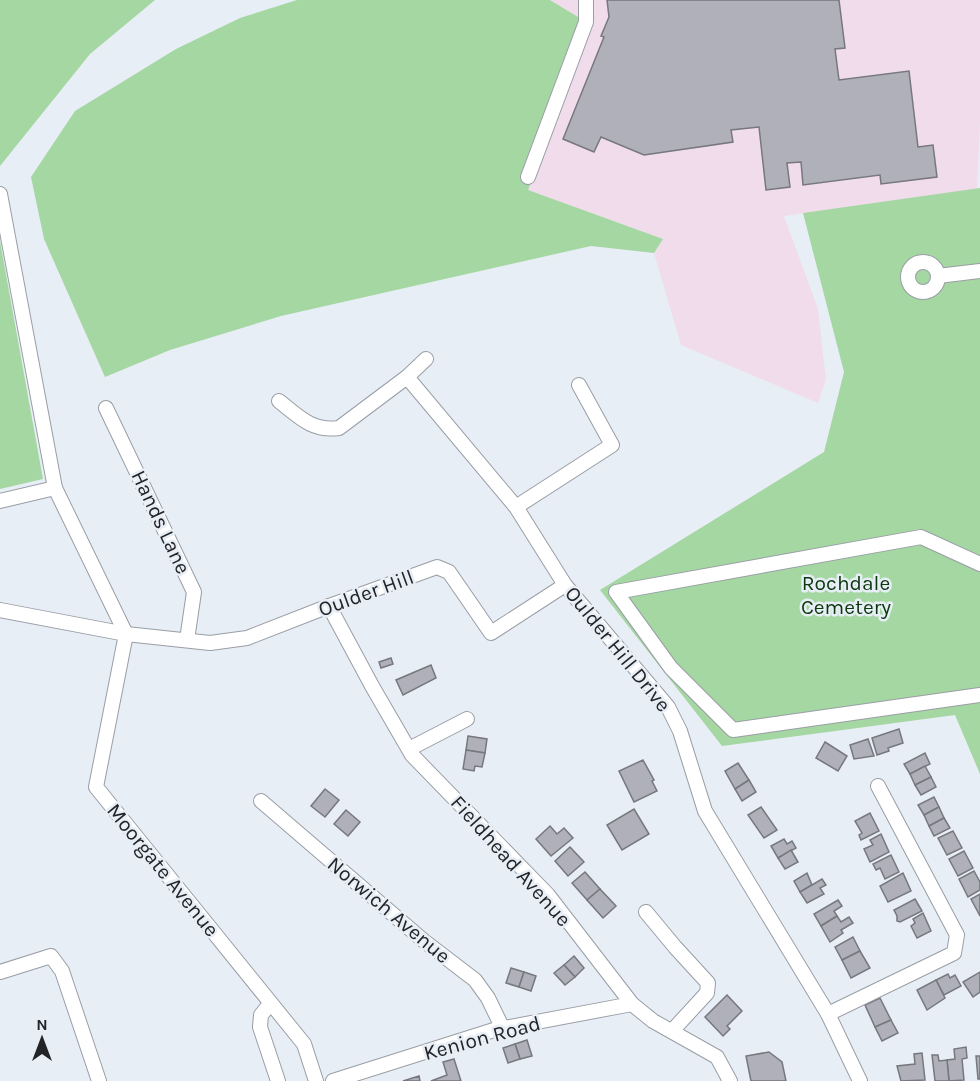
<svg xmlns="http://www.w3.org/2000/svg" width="980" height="1081" viewBox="0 0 980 1081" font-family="Karla,sans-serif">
<rect width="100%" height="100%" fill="#e8eef6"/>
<polygon fill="#f1dceb" points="550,0 980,0 980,122 977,189 784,216 818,309 826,379 818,403 681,345 654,253 663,239 527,190 588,23"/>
<g fill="#a5d7a2">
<polygon points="0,0 155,0 90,54 0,166"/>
<polygon points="297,0 550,0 588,23 528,190 663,239 654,253 591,246 281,316 170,350 105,377 44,239 31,177 75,111 176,49 240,18"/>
<polygon points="980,188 980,774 955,715 722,746 600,590 824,452 844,372 803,213"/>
<polygon points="0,241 43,479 0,489"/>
</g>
<g fill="#afb0b9" stroke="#76777f" stroke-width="1.5">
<polygon points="607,0 839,0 845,48 835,49 839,80 909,71 918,147 933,145 937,177 881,184 880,175 803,185 801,162 787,163 790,187 766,190 759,127 731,130 733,142 644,155 601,137 594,152 563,139 604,37 601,36 609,17"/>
<polygon points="391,658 393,664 381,668 379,662"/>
<polygon points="431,665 436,678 403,695 396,680"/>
<polygon points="899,729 903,743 888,748 889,751 877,755 872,738"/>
<polygon points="468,736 487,739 485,753 466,750"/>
<polygon points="868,739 874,756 854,759 850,745"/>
<polygon points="825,742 847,756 838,771 816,758"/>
<polygon points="466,750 485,753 482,767 475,766 474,771 463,769"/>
<polygon points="925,753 930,764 910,774 904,764"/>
<polygon points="643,760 654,780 652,781 657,791 634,802 619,771"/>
<polygon points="738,763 749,780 735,789 725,771"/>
<polygon points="925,766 931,777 915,785 910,774"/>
<polygon points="931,777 936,787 921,795 915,785"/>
<polygon points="749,780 756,792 742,801 735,789"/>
<polygon points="325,789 339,800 325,817 311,806"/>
<polygon points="934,797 939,807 924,815 918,805"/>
<polygon points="761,807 777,830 764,838 748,815"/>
<polygon points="939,807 944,818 929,826 924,815"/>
<polygon points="634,809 649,834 622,850 607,825"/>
<polygon points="346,810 360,822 348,836 334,824"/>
<polygon points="870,813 879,831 861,840 859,835 862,833 855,821"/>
<polygon points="944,818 950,828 934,836 929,826"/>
<polygon points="550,826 557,834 564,828 573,838 551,856 536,839"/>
<polygon points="953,831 962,848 947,855 938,838"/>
<polygon points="881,834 889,852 870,862 864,849 873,845 870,840"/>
<polygon points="784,839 787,844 792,841 796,848 778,858 771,846"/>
<polygon points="570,847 584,862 568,876 555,861"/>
<polygon points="791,850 798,862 785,869 778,858"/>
<polygon points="964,851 973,868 958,876 949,859"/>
<polygon points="891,855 899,872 885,879 880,868 876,870 873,864"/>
<polygon points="974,871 980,882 980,890 968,897 959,879"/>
<polygon points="585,872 600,889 587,900 572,883"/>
<polygon points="807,873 812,885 800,892 794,881"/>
<polygon points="903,873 911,891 888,902 880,886"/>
<polygon points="822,879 826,885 820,888 824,894 807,903 800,892"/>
<polygon points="600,889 616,906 603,918 587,900"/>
<polygon points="980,894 980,916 971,899"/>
<polygon points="915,899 922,911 900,922 897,921 897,916 894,910"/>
<polygon points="838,900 842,906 834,911 837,916 821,926 814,914"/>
<polygon points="923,913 931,931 917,938 911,926 915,923 913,919"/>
<polygon points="837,916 841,922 849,917 853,923 841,930 843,933 830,942 821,926"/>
<polygon points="853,937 860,951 842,960 835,947"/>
<polygon points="860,951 870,968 851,978 842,960"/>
<polygon points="574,956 584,968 575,977 564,965"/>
<polygon points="564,965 575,977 565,985 554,973"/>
<polygon points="511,968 524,972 519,987 506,983"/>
<polygon points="524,972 536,976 531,991 519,987"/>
<polygon points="980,972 980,992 973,997 963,982"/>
<polygon points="948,974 950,978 955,975 961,986 944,995 936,980"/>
<polygon points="936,980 945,998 927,1010 917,990"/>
<polygon points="727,995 742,1011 727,1026 730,1029 723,1036 705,1017"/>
<polygon points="880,998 891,1020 875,1027 865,1005"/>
<polygon points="891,1020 898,1033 882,1041 875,1027"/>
<polygon points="527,1040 532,1056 520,1059 515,1044"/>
<polygon points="515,1044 520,1059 508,1063 503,1048"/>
<polygon points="966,1047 967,1058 962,1059 964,1080 949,1081 947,1060 955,1059 954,1049"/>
<polygon points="769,1052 782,1062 786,1081 751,1081 746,1056"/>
<polygon points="922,1053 925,1080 901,1081 897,1066 915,1064 914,1054"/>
<polygon points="932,1055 938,1055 939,1061 947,1060 949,1081 935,1081"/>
<polygon points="976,1056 980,1056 980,1079 978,1079"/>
<polygon points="454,1059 461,1081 431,1081 447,1075 443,1062"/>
<polygon points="419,1076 420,1081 403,1081"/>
</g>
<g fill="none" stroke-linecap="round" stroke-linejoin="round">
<defs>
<g id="minor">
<polyline points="528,177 586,22 586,0"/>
<polyline points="0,194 55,488 126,634"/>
<circle cx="923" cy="277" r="15"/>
<polyline points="938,276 980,271"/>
<polyline points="407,377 426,359"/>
<path d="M279 401C298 416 312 432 339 428L407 377 516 507 565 585 668 707 680 731 705 811 828 1014 860 1081"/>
<polyline points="106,408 194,592 187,640"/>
<polyline points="0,501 55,488"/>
<polyline points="516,507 612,445 579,385"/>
<polyline points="980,564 921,537 616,592 671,668 733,730 980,695"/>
<polyline points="329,606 372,686 412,755 548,895 632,1004 653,1021 717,1057 730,1081"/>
<polyline points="0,610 126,634 210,643 247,638 329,606 437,567 449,572 491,633 565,585"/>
<polyline points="126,634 96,787 304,1044 316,1081"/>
<polyline points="409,749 467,719"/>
<polyline points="261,801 424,941 475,980 488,998 503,1029"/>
<polyline points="646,912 675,947 708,983 707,993 672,1031"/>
<polyline points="0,972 51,956 62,971 99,1081"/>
<polyline points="270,1004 261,1015 260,1027 278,1081"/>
<polyline points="828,1014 954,953 957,935 878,786"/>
<polyline points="333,1081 494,1030 632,1004"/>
</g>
</defs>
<use href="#minor" stroke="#999ea5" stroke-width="16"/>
<use href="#minor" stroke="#fff" stroke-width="14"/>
</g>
<g text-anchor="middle" stroke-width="5" stroke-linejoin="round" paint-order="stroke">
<g font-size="21" fill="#222427" stroke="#e8eef6">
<text transform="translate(161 522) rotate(65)" y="7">Hands Lane</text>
<text transform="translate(366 593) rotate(-20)" y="7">Oulder Hill</text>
<text transform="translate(618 649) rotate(51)" y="7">Oulder Hill Drive</text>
<text transform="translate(511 861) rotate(48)" y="7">Fieldhead Avenue</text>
<text transform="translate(163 870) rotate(51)" y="7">Moorgate Avenue</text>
<text transform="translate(389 910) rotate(40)" y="7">Norwich Avenue</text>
<text transform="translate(482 1038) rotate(-15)" y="7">Kenion Road</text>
</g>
<g font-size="21" fill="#0b380c" stroke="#e8eef6">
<text x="846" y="590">Rochdale<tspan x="846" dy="24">Cemetery</tspan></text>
</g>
</g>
<g transform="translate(42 1039)" stroke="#e8eef6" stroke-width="4.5" paint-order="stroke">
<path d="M0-4.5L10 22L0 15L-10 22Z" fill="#222427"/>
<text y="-9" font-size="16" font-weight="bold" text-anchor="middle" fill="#222427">N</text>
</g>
</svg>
